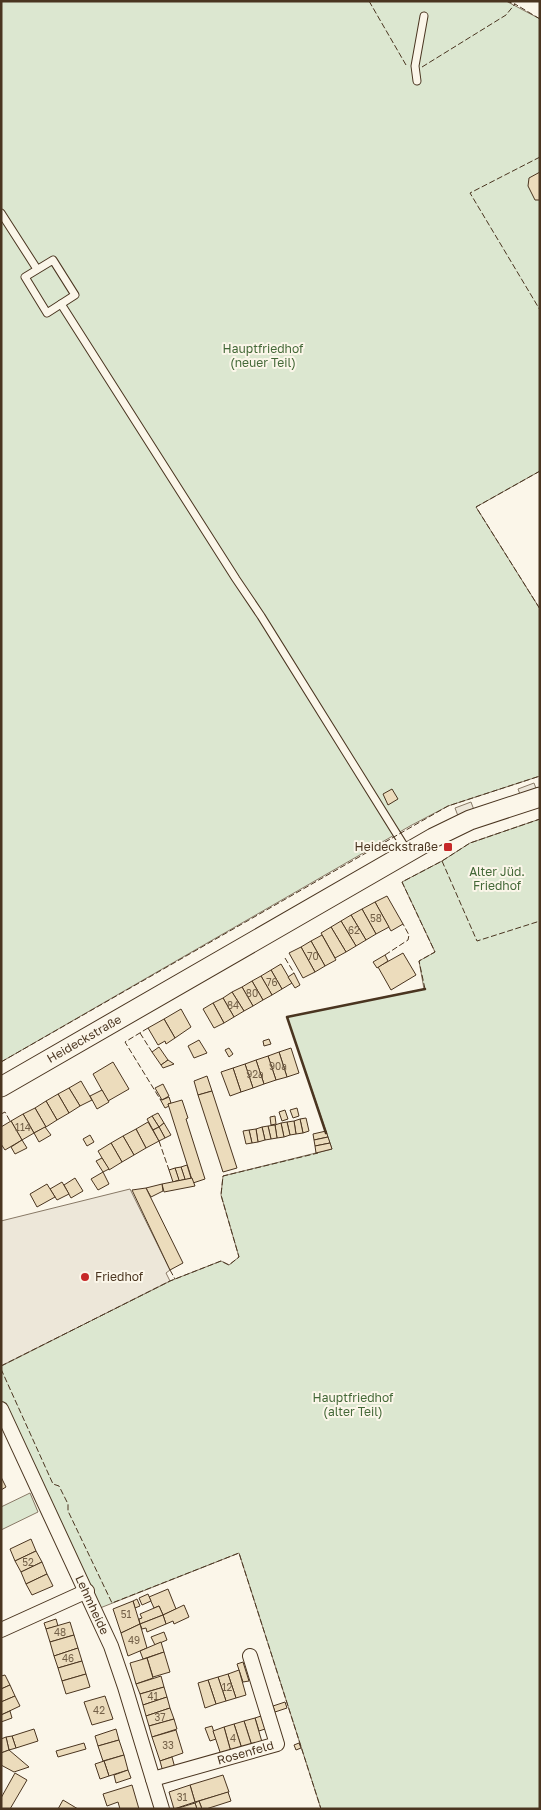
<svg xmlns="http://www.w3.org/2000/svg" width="541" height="1810" viewBox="0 0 541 1810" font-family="'Golos Text',sans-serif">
<rect width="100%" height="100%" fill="#fbf6e9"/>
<g fill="#dce7d0" stroke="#887966">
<polygon points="1,1 506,1 540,19 540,471 476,507 540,609 540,776 448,806 410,826 1,1062"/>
<polygon points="540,819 540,1809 321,1809 239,1553 95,1610 1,1409 1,1366 170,1281 221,1261 229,1265 239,1257 221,1195 223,1176 332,1149 287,1017 424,989 419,961 435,952 402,882 442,861 470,843"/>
<polygon points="30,1493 38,1512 1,1530 1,1507"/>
</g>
<g fill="#ede7d9" stroke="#887966">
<polygon points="534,783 537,791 521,797 518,789"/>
<polygon points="471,802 474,810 458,816 455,808"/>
<polygon points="130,1189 170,1270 166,1273 170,1281 1,1366 1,1221"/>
</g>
<g fill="#ecdcbc" stroke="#4a3520">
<polygon points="540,172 540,200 535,200 528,186 529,178"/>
<polygon points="392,789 398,799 388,805 383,794"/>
<polygon points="387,896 403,924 391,931 375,902"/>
<polygon points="375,902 389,927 376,934 362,909"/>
<polygon points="362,909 376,934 366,940 351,915"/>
<polygon points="351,915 366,940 356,946 341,921"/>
<polygon points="341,921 356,946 346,952 331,927"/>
<polygon points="331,927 346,952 335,958 321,933"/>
<polygon points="322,935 336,960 325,966 311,941"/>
<polygon points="311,941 325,966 315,972 301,947"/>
<polygon points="301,947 315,972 303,978 289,953"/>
<polygon points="403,953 416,975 391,990 378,967"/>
<polygon points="385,955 388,961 377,968 373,962"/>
<polygon points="281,964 292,983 282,989 271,970"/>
<polygon points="271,970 282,989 272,995 261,976"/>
<polygon points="294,973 300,985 295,988 288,977"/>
<polygon points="261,976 272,995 263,1000 252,981"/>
<polygon points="252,981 263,1000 253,1006 242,987"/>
<polygon points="242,987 253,1006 244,1011 232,992"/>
<polygon points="232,992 244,1011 234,1017 223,998"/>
<polygon points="223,998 234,1017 224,1023 213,1003"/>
<polygon points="213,1003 224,1023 214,1028 203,1009"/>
<polygon points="181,1009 191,1027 175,1038 164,1019"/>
<polygon points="164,1019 175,1038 166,1044 165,1041 158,1045 148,1028"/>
<polygon points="269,1039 271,1044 264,1046 263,1041"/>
<polygon points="199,1040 207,1053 194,1058 188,1046"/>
<polygon points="159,1047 168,1060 161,1065 152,1052"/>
<polygon points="229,1048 233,1054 229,1057 225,1050"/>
<polygon points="291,1048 299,1073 287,1077 279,1052"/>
<polygon points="279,1052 287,1077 276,1080 268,1056"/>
<polygon points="268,1056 276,1080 264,1084 256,1060"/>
<polygon points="168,1060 174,1064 163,1068 161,1065"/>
<polygon points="256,1060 264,1084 253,1088 245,1064"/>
<polygon points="113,1062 129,1089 108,1101 93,1074"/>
<polygon points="245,1064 253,1088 241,1092 233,1068"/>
<polygon points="233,1068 241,1092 230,1096 221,1072"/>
<polygon points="207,1076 212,1091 198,1095 194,1081"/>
<polygon points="81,1081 92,1100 80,1106 69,1088"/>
<polygon points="163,1084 169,1096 162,1100 155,1088"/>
<polygon points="69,1088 80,1106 69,1113 58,1094"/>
<polygon points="102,1090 109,1102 97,1109 90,1096"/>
<polygon points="212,1091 237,1168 223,1172 198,1095"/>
<polygon points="58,1094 69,1113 57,1120 46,1101"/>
<polygon points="169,1097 171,1103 168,1104 169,1106 165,1108 160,1099 162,1100"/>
<polygon points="182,1100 188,1118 186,1119 205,1179 193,1183 168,1104"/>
<polygon points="46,1101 57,1120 46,1127 35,1108"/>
<polygon points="35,1108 46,1127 34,1133 23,1114"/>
<polygon points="297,1108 299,1116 293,1118 290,1110"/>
<polygon points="285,1110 288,1119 282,1121 279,1112"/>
<polygon points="158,1113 164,1123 159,1127 152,1116"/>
<polygon points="23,1114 34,1133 22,1140 11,1121"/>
<polygon points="152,1116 159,1127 153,1130 147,1119"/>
<polygon points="275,1116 276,1124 271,1125 270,1117"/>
<polygon points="306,1118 309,1131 303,1133 300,1119"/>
<polygon points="300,1119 303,1133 296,1134 294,1121"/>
<polygon points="11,1121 22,1140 5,1150 1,1144 1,1127"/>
<polygon points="294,1121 296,1134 290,1135 287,1122"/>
<polygon points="148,1122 159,1141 146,1148 136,1129"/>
<polygon points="287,1122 290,1135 284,1137 281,1123"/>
<polygon points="164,1123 171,1135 165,1138 159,1127"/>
<polygon points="281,1123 284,1137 277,1138 275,1125"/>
<polygon points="275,1125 277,1138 271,1139 268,1126"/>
<polygon points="268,1126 271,1139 265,1140 262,1127"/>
<polygon points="45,1127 51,1135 39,1142 34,1133"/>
<polygon points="159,1127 165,1138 159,1141 153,1130"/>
<polygon points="262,1127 265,1140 258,1142 256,1129"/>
<polygon points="136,1129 146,1148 134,1155 123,1136"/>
<polygon points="256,1129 258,1142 252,1143 249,1130"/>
<polygon points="249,1130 252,1143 246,1144 243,1131"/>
<polygon points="326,1131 328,1137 314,1140 313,1134"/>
<polygon points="90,1135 94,1142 87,1146 83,1139"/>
<polygon points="123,1136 134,1155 122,1162 111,1143"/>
<polygon points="328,1137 330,1143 315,1146 314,1140"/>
<polygon points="22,1140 27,1148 15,1154 11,1147"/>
<polygon points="111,1143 122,1162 109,1170 98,1151"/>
<polygon points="330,1143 332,1149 316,1153 315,1146"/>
<polygon points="102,1158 109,1169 103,1172 96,1161"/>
<polygon points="187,1165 191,1178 185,1180 181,1167"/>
<polygon points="181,1167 185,1179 179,1181 175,1168"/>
<polygon points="175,1168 179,1180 173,1182 169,1170"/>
<polygon points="103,1172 109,1184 98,1190 91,1179"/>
<polygon points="75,1178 83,1191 71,1198 64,1185"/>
<polygon points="192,1178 195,1186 164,1192 162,1184"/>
<polygon points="62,1182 69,1194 57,1200 50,1189"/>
<polygon points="47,1184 55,1197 37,1207 30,1194"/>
<polygon points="162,1184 163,1191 151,1197 146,1188"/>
<polygon points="146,1188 183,1263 170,1270 132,1190"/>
<polygon points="1,1477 6,1487 1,1490"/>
<polygon points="31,1539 36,1551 15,1561 10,1549"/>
<polygon points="36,1551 42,1562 21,1572 15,1561"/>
<polygon points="42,1562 47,1574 26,1584 21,1572"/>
<polygon points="47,1574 53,1586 32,1595 26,1584"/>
<polygon points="168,1589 176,1609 163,1615 159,1606 154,1608 149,1597"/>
<polygon points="148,1594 151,1601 142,1605 139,1598"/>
<polygon points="137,1599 140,1606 135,1608 133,1601"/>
<polygon points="133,1601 140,1624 121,1633 113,1609"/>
<polygon points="184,1605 189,1617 174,1624 173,1621 166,1624 163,1615"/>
<polygon points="159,1606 163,1615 140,1624 139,1619 142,1618 140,1614"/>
<polygon points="163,1615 166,1624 147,1632 146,1628 142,1629 140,1624"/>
<polygon points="56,1619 58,1626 46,1629 44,1623"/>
<polygon points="70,1622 74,1635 50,1642 46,1629"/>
<polygon points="140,1624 147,1648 128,1656 121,1633"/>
<polygon points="164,1632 167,1640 155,1645 151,1637"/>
<polygon points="74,1635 78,1648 54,1656 50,1642"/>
<polygon points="161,1642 164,1652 143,1659 140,1651"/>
<polygon points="78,1648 82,1661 58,1668 54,1656"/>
<polygon points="164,1652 170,1672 153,1677 147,1658"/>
<polygon points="147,1658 153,1678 136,1684 130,1663"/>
<polygon points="82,1661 86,1674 62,1681 58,1668"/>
<polygon points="243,1662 249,1681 243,1682 237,1664"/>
<polygon points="239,1670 246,1695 236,1698 228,1674"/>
<polygon points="86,1674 90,1687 66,1694 62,1681"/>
<polygon points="228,1674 236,1698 226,1701 218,1677"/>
<polygon points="5,1675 10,1685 1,1689 1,1676"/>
<polygon points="161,1676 164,1687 140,1694 136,1684"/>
<polygon points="218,1677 226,1701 216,1704 208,1680"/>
<polygon points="208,1680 216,1704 205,1708 198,1683"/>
<polygon points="10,1685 15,1696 1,1702 1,1689"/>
<polygon points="164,1687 167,1697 143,1705 140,1694"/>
<polygon points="15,1696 20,1706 1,1715 1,1702"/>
<polygon points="105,1696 113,1719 92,1725 84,1702"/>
<polygon points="167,1697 170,1708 146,1716 143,1705"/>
<polygon points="285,1702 287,1708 275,1712 273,1706"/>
<polygon points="170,1708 174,1719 149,1726 146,1716"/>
<polygon points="10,1711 12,1718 1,1722 1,1715"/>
<polygon points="261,1716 265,1729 259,1731 255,1718"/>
<polygon points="255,1718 262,1742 252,1746 244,1721"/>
<polygon points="174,1719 177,1729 152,1737 149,1726"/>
<polygon points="244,1721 252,1746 242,1749 234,1724"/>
<polygon points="234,1724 242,1749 231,1752 224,1727"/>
<polygon points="212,1726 216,1739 210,1741 205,1728"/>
<polygon points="224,1727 231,1752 221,1755 213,1731"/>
<polygon points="34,1729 38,1741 16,1748 12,1736"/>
<polygon points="116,1729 119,1740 98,1746 95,1736"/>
<polygon points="176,1730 183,1753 160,1761 152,1737"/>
<polygon points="12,1736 16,1748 9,1750 6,1737"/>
<polygon points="6,1737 9,1750 1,1753 1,1739"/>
<polygon points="119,1740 124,1755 103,1761 98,1746"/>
<polygon points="84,1743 86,1749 58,1757 56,1751"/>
<polygon points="299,1743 301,1748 296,1750 294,1745"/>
<polygon points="9,1750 29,1767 14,1772 1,1765 1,1753"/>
<polygon points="124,1755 128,1770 109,1776 104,1761"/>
<polygon points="172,1757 175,1768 163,1772 160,1761"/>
<polygon points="104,1761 109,1776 100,1779 95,1764"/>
<polygon points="128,1770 131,1778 116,1783 114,1775"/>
<polygon points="15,1773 27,1780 10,1809 1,1809 1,1798"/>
<polygon points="223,1775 229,1792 195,1802 190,1785"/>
<polygon points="132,1785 139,1809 120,1809 118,1802 107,1806 103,1794"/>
<polygon points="190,1785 195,1802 174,1809 169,1792"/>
<polygon points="228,1792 231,1801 206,1809 202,1809 199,1801"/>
<polygon points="63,1800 78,1809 58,1809"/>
<polygon points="199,1801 202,1809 197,1809 195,1803"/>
<polygon points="195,1803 197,1809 175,1809"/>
</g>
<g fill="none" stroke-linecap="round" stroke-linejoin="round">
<defs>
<g id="lane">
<polyline points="417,81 415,66 424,16"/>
<polyline points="1,213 37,269"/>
<polygon points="53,260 75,295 47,313 25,277"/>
<polyline points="61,304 236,579 261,616 408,852"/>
</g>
<g id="street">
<path id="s1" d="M1 1409 111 1646 125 1687 162 1809"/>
<polyline points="1,1630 87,1591"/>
<path id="s2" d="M153 1779 277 1744 250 1656"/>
</g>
<g id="secondary">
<path id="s3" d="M1 1087 433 838 470 820 540 797"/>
</g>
</defs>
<use href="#lane" stroke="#4a3520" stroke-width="9"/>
<use href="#street" stroke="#4a3520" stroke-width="16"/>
<use href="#secondary" stroke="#4a3520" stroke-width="21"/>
<use href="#lane" stroke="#fbf6e9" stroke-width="7"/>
<use href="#street" stroke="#fbf6e9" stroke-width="14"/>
<use href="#secondary" stroke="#fbf6e9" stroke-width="19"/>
<g stroke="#4a3520" stroke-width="1" stroke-dasharray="6 2.5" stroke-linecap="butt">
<polyline points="369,1 406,65"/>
<polyline points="506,1 515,4"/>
<polyline points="422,67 506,15 515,4 540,19"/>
<polyline points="540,157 470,193 540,310"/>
<polyline points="540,471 476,507 540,609"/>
<polyline points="442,861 477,941 540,921"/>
<polyline points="385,955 408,940 409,935 403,924"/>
<polyline points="285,958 294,973"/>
<polyline points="425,989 419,961 435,952 402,882 442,861 470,843 540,819"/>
<polyline points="148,1028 125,1042 160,1099"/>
<polyline points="140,1033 152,1052"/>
<polyline points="1,1062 448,806 540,776"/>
<polyline points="1,1114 5,1112 10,1121"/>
<polyline points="159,1141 169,1170"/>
<polyline points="170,1270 175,1279"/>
<polyline points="1,1366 170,1281 221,1261 229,1265 239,1257 221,1195 223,1176 318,1153"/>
<polyline points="1,1369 53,1484 59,1486 68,1504 68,1511 112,1603 239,1553 321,1809"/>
</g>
<polyline stroke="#4a3520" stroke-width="2.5" points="326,1133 287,1017 425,989"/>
</g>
<g fill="#c62828" stroke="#fbf6e9" stroke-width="2">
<rect x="443" y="842" width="10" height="10" rx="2.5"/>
<circle cx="85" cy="1277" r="5"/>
</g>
<g text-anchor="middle" stroke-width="4" stroke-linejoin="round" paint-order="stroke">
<g font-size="10" fill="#725f47">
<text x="376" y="922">58</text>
<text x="354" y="934">62</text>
<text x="313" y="960">70</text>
<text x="272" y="986">76</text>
<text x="252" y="997">80</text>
<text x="233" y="1009">84</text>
<text x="278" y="1070">90a</text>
<text x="255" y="1078">92a</text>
<text x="23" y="1131">114</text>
<text x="28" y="1566">52</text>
<text x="126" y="1618">51</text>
<text x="60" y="1636">48</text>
<text x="134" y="1644">49</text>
<text x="68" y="1662">46</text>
<text x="227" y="1691">12</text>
<text x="153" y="1700">41</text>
<text x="99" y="1714">42</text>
<text x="160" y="1721">37</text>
<text x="233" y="1742">4</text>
<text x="168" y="1749">33</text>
<text x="182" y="1801">31</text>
</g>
<g font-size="12" fill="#436837" stroke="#fbf6e9">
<text x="263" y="353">Hauptfriedhof<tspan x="263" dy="14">(neuer Teil)</tspan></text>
<text x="497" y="876">Alter Jüd.<tspan x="497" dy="14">Friedhof</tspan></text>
<text x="353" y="1402">Hauptfriedhof<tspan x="353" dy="14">(alter Teil)</tspan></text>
</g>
<g font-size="12" fill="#4a3520" stroke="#fbf6e9" text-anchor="end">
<text x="438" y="851">Heideckstraße</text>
<text x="95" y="1281" text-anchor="start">Friedhof</text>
</g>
<g font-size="12" fill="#4a3520" stroke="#fbf6e9">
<text dy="4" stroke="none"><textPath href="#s3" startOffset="96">Heideckstraße</textPath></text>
<text dy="4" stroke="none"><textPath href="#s1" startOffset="216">Lehmheide</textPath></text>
<text dy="4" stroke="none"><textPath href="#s2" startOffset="96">Rosenfeld</textPath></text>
</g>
</g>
<rect width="541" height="1810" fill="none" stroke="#4a3520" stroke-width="5"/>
</svg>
